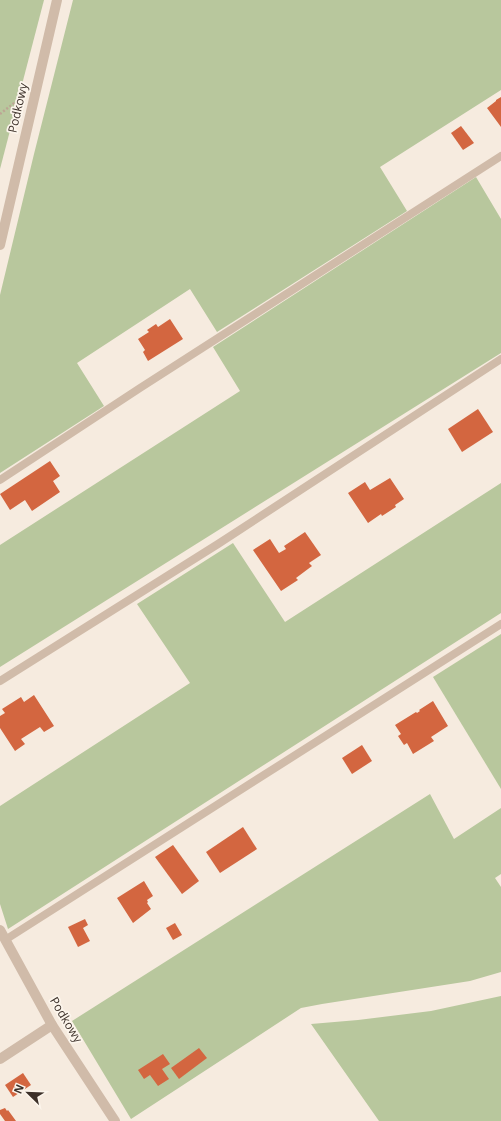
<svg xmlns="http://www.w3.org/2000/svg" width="501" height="1121" viewBox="0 0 501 1121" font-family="'Open Sans',sans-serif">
<rect width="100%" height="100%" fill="#f6ebdf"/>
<g fill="#b8c79d">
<polygon points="0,0 44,0 0,169"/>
<polygon points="73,0 501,0 501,90 380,167 407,211 217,332 190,289 77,363 104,406 0,473 0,295 34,154"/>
<polygon points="476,177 501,219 501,353 0,667 0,545 240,391 213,347"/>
<polygon points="501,483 501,613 8,929 0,904 0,806 190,683 137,604 233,543 285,622"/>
<polygon points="501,634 501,789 433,677"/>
<polygon points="430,794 454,839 501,808 501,874 495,878 501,887 501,972 470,981 322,1004 301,1008 131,1119 72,1021"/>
<polygon points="501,996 501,1121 379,1121 311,1024 358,1020 431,1011"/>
</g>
<g fill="#d36640">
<polygon points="501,97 501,127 487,108 496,101 496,100"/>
<polygon points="461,126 474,143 463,150 451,133"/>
<polygon points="170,319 183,339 148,361 143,352 145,350 138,339 149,332 147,330 156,324 158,327"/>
<polygon points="478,409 493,432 462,452 448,429"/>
<polygon points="50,461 60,476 53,481 60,492 32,511 25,500 10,510 0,494"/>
<polygon points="390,478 404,499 395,505 396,507 382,516 381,514 368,523 348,493 365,482 370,490"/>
<polygon points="305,532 321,555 309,563 312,566 296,578 298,580 281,591 253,550 270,539 279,553 286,549 284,546"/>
<polygon points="34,695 54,726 44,732 40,727 21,739 25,744 15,751 0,728 0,716 5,713 2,709 21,697 24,702"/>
<polygon points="433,701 448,726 431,737 434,741 413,754 407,743 404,745 398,736 401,734 395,725 416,712 417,713 420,711 419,710"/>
<polygon points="362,745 372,761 352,774 342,758"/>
<polygon points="243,827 257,849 220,873 206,852"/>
<polygon points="173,845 199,881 182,894 155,857"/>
<polygon points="144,881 153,896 147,900 148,902 147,903 151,909 133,923 117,898"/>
<polygon points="85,919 88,925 83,928 90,941 78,947 68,927"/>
<polygon points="175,923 182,935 173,940 166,928"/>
<polygon points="199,1048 207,1058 179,1079 171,1068"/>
<polygon points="163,1054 170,1064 162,1069 169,1079 158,1086 150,1075 144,1079 138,1070"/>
<polygon points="23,1073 31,1085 13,1097 5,1085"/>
<polygon points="5,1108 7,1111 8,1110 16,1121 5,1121 0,1114 0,1110"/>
</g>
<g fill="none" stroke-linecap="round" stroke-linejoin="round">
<polyline stroke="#bca593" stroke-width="2.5" stroke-dasharray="2 2" stroke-linecap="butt" points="0,114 18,100"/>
<g stroke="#d0bba9" stroke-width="8">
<polyline points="0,480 140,388 501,156"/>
<polyline points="0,681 218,544 501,359"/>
<polyline points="5,940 501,624"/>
</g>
<g stroke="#d0bba9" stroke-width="10">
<polyline points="0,245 57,0"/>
<polyline points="0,930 52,1025 115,1121"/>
<polyline points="0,1059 52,1025"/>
</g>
</g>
<g text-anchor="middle" stroke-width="3.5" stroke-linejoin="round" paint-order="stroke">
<g font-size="12" fill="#3c3029" stroke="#fcf5ec">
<text transform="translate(18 108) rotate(-77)" y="4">Podkowy</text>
<text transform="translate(66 1020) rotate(59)" y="4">Podkowy</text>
</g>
</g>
<g transform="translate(28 1093) rotate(293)" stroke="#fcf5ec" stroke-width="3" paint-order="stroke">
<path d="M0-3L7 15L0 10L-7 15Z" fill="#3c3029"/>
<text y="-6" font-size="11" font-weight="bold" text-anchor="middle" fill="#3c3029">N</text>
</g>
</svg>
